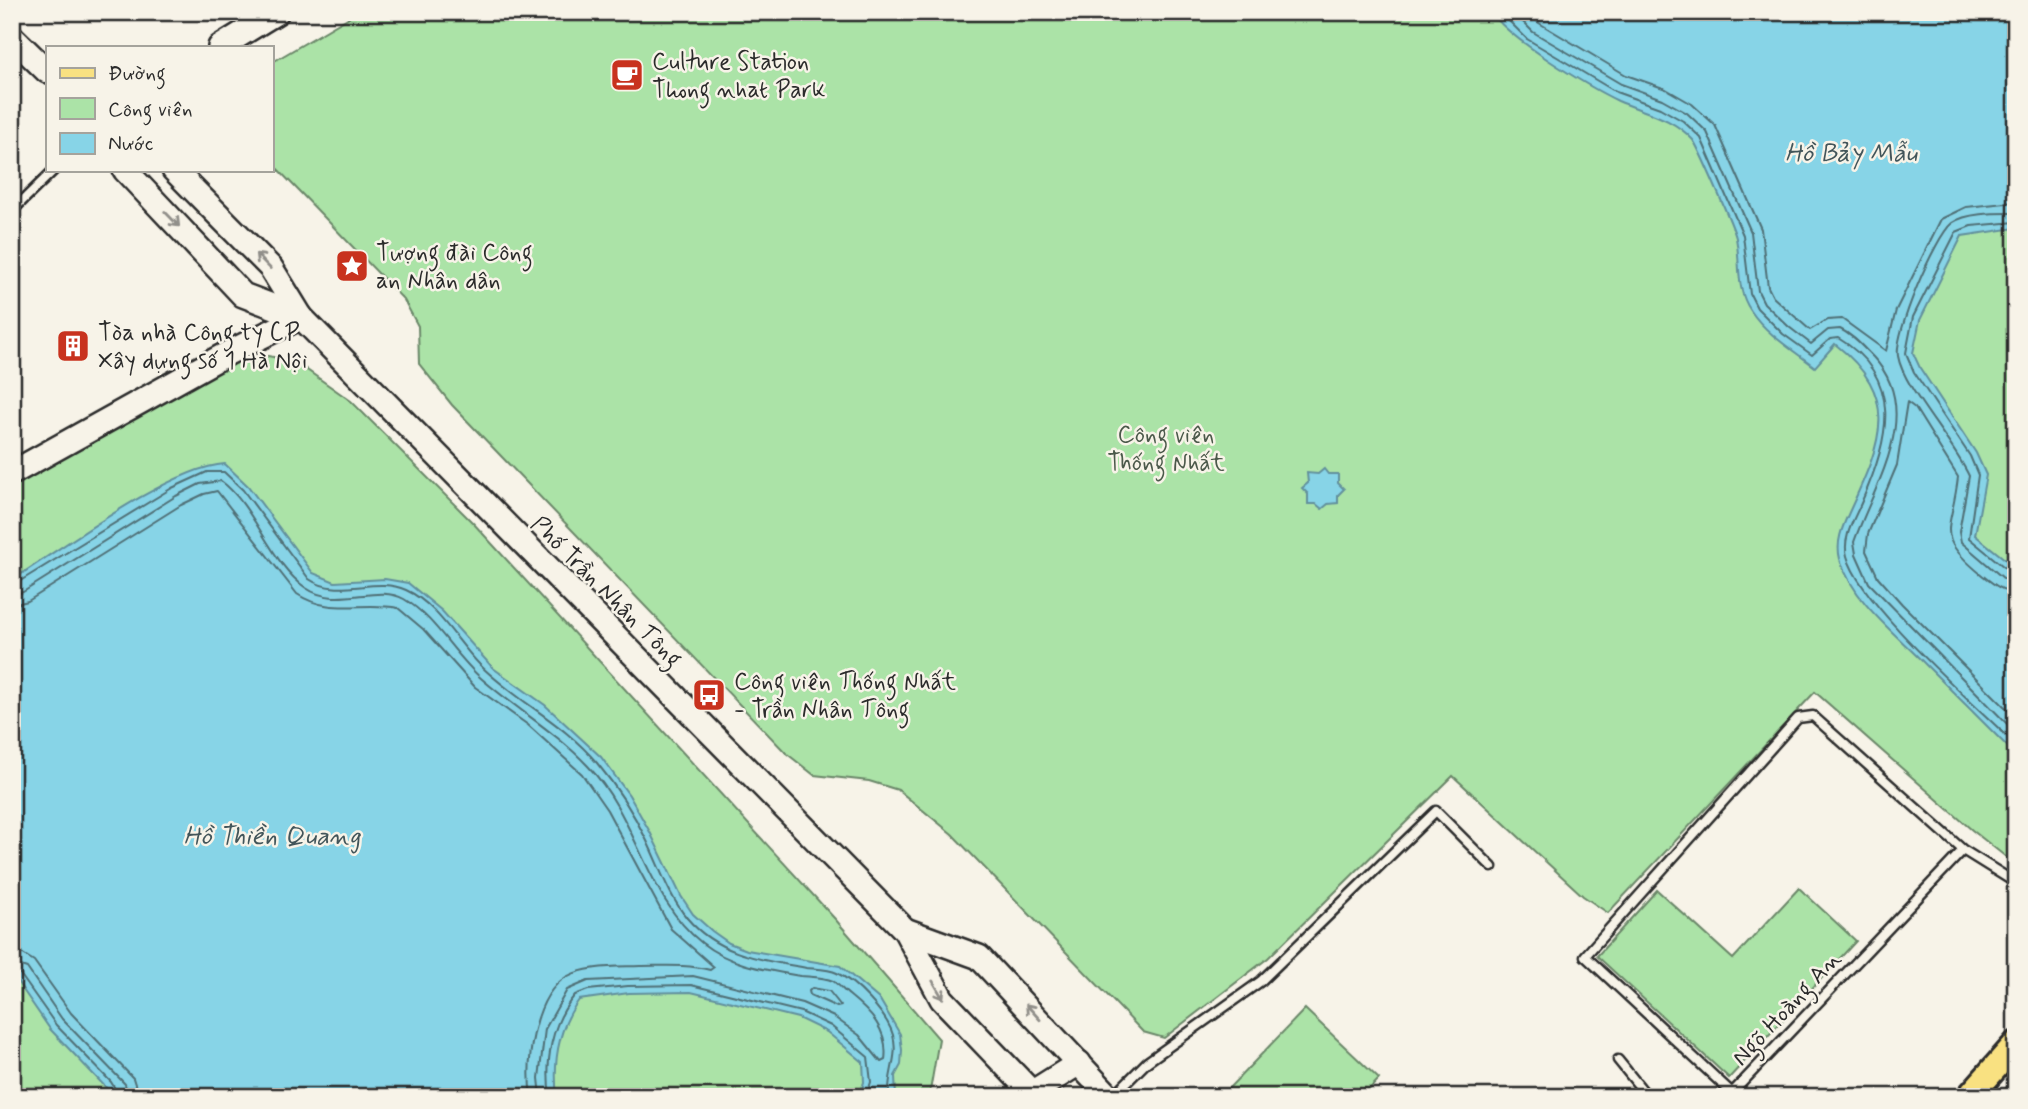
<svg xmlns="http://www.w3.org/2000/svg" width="2028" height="1109" viewBox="0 0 2028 1109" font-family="Mynerve,sans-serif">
<rect width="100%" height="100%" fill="#f7f3e8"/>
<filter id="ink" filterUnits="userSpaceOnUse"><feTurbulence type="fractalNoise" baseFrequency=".0143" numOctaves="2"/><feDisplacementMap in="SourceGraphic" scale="14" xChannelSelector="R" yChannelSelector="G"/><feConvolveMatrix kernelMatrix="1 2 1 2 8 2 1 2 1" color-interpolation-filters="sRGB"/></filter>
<g filter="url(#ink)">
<g fill="#abe3a7" stroke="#6b8769" stroke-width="2">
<polygon points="358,12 2016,12 2016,865 1972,830 1815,692 1608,913 1583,896 1453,776 1268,958 1164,1038 1143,1032 952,834 898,790 869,781 814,775 786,753 452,405 419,364 418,326 404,300 271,162 271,63"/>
<polygon points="268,356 294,361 351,401 474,524 835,919 939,1039 929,1097 18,1097 12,1089 12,484 229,363"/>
<polygon points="1799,888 1856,941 1729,1078 1597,956 1657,890 1733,959"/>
<polygon points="1305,1009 1379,1079 1362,1097 1236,1097 1228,1089"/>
</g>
<g fill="#87d4e7" stroke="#62909c" stroke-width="2">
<path d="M1492 12H2016V228L1962 236 1920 320 1913 353 1920 368 1976 453 1986 475 1975 535 2016 568V755C1986 725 1956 695 1926 665 1896 634 1853 602 1840 559 1835 540 1844 524 1851 508 1882 441 1901 396 1835 344L1815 367C1793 350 1766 334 1751 311 1735 288 1741 263 1736 238 1734 228 1698 146 1693 140 1672 117 1646 113 1618 101 1591 88 1505 37 1492 12Z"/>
<path d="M225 464 248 486 313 573 335 582 385 579 408 583 442 611 493 668 545 705 601 757 629 795 650 832 681 896 693 914 712 931 729 943 747 950 840 966 880 1000 900 1034 902 1050 901 1065 895 1076 896 1097H859L864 1082 863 1062 827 1032 798 1018 691 992 629 993 579 1000C558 1028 553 1062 557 1097H115L50 1029 12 974V580C62 548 171 467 225 464Z"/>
<polygon points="1324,469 1328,474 1338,474 1338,483 1344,489 1338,495 1338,503 1328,504 1322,509 1316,504 1308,504 1308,494 1302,488 1308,483 1307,473 1318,474"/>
</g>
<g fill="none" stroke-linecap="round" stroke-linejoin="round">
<g stroke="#506f76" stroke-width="2">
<path d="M1500 12 1527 39 1616 92 1660 108 1683 121 1701 138 1743 235 1750 294 1757 308 1783 334 1812 355 1830 339 1838 338C1905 378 1889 441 1862 501 1855 518 1842 537 1847 556 1860 605 1976 705 2016 745"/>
<path d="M1513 12 1533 32 1621 84 1662 99 1687 113 1707 132 1751 232 1758 291 1764 303 1789 327 1811 344 1828 330 1840 329C1853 335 1863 347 1873 357 1925 412 1874 485 1854 542L1856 554 1869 583 2016 733"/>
<polyline points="1528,12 1539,23 1626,75 1666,89 1692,104 1715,125 1761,229 1768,287 1773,297 1810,330 1827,320 1842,319 1886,351 1896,310 1941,219 1966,207 2016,202"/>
<path d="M2016 213C1998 213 1967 212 1952 223 1935 237 1894 333 1898 356 1903 387 1953 441 1969 476L1959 532 1961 542 2003 578 2016 582"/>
<polyline points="2016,222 1971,226 1956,232 1913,317 1906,353 1914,372 1970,456 1978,475 1969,538 2009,571 2016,573"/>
<path d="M12 586 172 488 207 472H224L243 490 309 579C340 600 374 575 406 590 437 604 457 642 480 665 516 701 564 723 597 763 616 786 633 812 646 839 659 865 668 895 687 918 718 955 762 960 806 968 815 969 829 969 837 973 856 982 887 1014 893 1035 899 1057 887 1074 889 1097"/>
<path d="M2016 592C2002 592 1992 583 1982 575 1932 534 1952 533 1958 477L1915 408 1907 402 1897 465 1868 534 1866 551 1878 577 1902 604 2016 718"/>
<path d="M12 595 23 592 176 496 200 484 221 481C255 506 270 563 306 588 338 610 376 583 404 599 436 618 454 655 482 679 516 709 556 732 588 766 638 818 646 899 702 943 731 966 766 970 801 976 811 977 824 977 833 981 838 984 844 991 849 995 870 1012 889 1030 885 1060L881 1062 859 1035 834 1017 802 1003 693 976 588 981 567 990 545 1029 539 1078 541 1097"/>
<path d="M12 605 28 601 181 505 204 494 217 491 297 594C330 616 362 601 398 608L423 629 475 687 528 725 582 774 607 810 671 929 714 967 710 970C687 964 664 966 640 966 618 967 586 965 566 977 533 997 526 1063 531 1097"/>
<polyline points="12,952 23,954 34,961 71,1013 133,1078 139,1097"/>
<polyline points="12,963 27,968 62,1019 125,1084 128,1097"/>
<polyline points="12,971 20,974 56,1025 111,1082 120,1097"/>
<polygon points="812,988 829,991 841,1006 837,1007 810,995 809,991"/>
<path d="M550 1097C545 1061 551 1023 575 995L588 990 628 986 691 985 801 1012 831 1026 868 1057 871 1082 866 1097"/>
</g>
<defs>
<g id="lane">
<polyline points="12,211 54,170"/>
<polyline points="1963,850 1813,716 1798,718 1585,956 1732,1093 1963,850 2016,883"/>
<polyline points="1618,1060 1648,1097"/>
<polyline points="1112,1097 1147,1062 1261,981 1436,811 1492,867"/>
</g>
<g id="secondary">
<polyline points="12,37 47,71"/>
<polyline points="220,47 277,12"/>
<polyline points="125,170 243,295 301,317"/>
<polyline points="174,170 271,268 301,317 905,930 942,999 1036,1097"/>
<polyline points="12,473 228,353 301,317"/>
<polyline points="905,930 979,957 1110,1097"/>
<polyline points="1025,1097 1079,1063"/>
</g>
<polyline id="primary" points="1969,1097 2016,1044"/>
</defs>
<use href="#lane" stroke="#2b2b2b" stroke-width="13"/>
<use href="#secondary" stroke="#2b2b2b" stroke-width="28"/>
<use href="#primary" stroke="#2b2b2b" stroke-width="30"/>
<use href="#lane" stroke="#f7f3e8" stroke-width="8"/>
<use href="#secondary" stroke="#f7f3e8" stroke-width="23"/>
<use href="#primary" stroke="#f9e181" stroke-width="24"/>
<defs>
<polyline id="rail" points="2002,1097 2016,1082"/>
</defs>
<use href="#rail" stroke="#2b2b2b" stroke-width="8"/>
<use href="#rail" stroke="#f7f3e8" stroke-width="5" stroke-dasharray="16" stroke-linecap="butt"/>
</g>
<defs><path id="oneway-shaft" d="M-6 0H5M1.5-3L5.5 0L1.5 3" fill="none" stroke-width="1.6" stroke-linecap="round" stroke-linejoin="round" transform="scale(1.75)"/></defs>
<g stroke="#918f8a">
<use href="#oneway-shaft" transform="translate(172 219) rotate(46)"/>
<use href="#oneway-shaft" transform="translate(263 261) rotate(-134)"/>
<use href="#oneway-shaft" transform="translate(938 990) rotate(60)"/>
<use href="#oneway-shaft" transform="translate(1033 1012) rotate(-132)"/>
</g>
</g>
<defs>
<symbol id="cafe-square" viewBox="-11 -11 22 22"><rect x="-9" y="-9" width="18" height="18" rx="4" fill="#c8321e" stroke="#f7f3e8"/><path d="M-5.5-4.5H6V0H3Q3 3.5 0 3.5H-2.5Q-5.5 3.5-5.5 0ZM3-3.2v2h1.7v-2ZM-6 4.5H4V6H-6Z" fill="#fff"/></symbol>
<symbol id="sight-square" viewBox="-11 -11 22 22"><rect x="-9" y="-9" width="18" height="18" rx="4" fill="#c8321e" stroke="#f7f3e8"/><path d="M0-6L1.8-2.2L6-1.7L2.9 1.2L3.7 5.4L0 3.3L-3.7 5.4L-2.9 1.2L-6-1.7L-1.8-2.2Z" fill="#fff"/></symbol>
<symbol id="building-square" viewBox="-11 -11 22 22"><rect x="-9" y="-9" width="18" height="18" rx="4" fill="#c8321e" stroke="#f7f3e8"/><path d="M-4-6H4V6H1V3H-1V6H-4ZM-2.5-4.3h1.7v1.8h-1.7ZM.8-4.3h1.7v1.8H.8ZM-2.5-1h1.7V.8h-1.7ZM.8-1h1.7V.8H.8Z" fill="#fff"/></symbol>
<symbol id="bus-square" viewBox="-11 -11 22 22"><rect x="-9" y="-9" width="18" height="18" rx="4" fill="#c8321e" stroke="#f7f3e8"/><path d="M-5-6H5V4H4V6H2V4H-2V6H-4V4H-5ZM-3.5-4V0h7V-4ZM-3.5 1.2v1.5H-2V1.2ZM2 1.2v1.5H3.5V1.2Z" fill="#fff"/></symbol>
</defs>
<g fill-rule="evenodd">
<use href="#cafe-square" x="608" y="56" width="38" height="38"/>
<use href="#sight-square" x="333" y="247" width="38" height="38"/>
<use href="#building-square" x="54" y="327" width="38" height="38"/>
<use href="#bus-square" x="690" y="676" width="38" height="38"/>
</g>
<g text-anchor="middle" stroke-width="5" stroke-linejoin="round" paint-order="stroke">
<g font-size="24" fill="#2b2b2b" stroke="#f7f3e8" text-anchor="start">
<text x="652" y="69">Culture Station<tspan x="652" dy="28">Thong nhat Park</tspan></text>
<text x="376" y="260">Tượng đài Công<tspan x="376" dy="28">an Nhân dân</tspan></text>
<text x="98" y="340">Tòa nhà Công ty CP<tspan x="98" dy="28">Xây dựng số 1 Hà Nội</tspan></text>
<text x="734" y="689">Công viên Thống Nhất<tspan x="734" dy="28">- Trần Nhân Tông</tspan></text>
</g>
<g font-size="24" fill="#4b594a" stroke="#f7f3e8">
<text x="1166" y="442">Công viên<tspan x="1166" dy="28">Thống Nhất</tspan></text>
</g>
<g font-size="24" fill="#2b2b2b" stroke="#f7f3e8">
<text transform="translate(607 591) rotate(45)" y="8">Phố Trần Nhân Tông</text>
<text transform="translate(1786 1008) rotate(-47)" y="8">Ngõ Hoàng An</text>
</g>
<g font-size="26" font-style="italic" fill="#42555a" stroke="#f7f3e8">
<text x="1851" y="161">Hồ Bảy Mẫu</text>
<text x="272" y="844">Hồ Thiền Quang</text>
</g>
</g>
<rect width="2028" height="1109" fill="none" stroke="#f7f3e8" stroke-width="42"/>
<rect x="21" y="21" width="1986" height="1067" fill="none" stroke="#2b2b2b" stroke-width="2.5" filter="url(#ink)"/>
<rect x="46" y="46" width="228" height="126" fill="#f7f3e8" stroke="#a5a39c" stroke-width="2"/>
<rect x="60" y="68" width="35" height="10" fill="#f9e181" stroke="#a5a39c" stroke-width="2"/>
<text x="108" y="80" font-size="21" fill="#2b2b2b">Đường</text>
<rect x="60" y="98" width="35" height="21" fill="#abe3a7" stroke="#a5a39c" stroke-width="2"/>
<text x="108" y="116" font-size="21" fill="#2b2b2b">Công viên</text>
<rect x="60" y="133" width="35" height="21" fill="#87d4e7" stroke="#a5a39c" stroke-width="2"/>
<text x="108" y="150" font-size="21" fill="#2b2b2b">Nước</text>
</svg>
